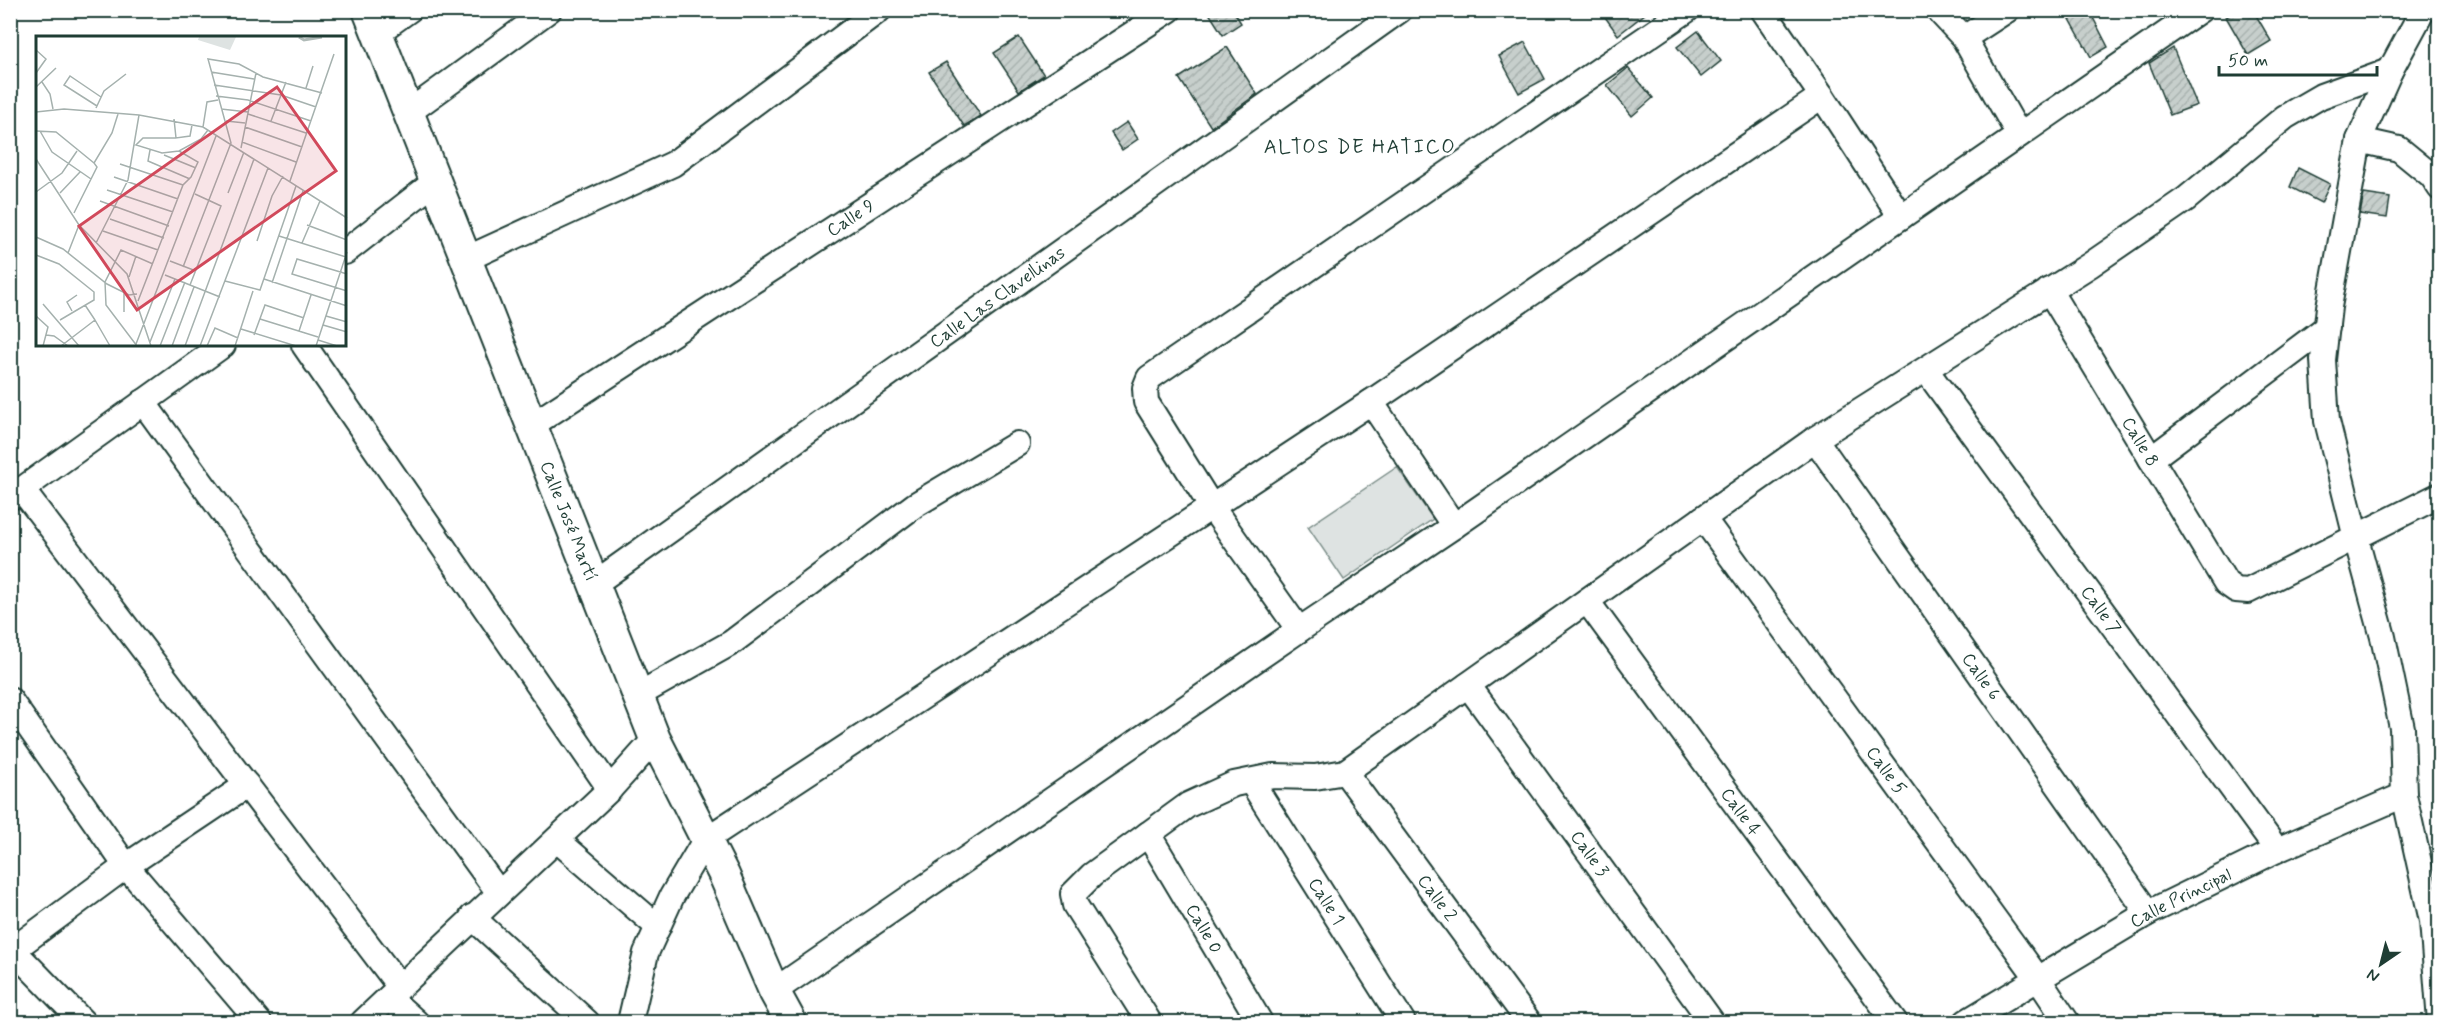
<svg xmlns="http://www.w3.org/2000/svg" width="2450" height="1033" viewBox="0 0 2450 1033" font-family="Mynerve,sans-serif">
<defs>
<pattern id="building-hatch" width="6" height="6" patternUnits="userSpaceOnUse" patternTransform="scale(1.5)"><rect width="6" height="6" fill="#c7cfcc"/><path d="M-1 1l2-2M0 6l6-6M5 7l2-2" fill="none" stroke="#aab3b0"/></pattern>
</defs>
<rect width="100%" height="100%" fill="#fff"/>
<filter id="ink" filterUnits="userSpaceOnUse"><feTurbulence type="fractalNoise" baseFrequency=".0167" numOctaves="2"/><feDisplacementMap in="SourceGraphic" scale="12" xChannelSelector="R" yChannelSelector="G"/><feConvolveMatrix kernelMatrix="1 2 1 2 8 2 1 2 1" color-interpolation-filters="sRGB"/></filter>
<g filter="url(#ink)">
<polygon fill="#dee3e2" stroke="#7e908b" stroke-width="1.5" points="1397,467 1433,519 1344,580 1308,527"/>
<g fill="url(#building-hatch)" stroke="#1f3d34" stroke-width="1.5">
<polygon points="1207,10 1233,10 1241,23 1223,35"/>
<polygon points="1600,10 1650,10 1618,35"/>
<polygon points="2065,10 2089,10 2108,47 2091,57"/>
<polygon points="2238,10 2253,10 2271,41 2248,55 2226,17"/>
<polygon points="1698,31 1721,61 1701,77 1677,47"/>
<polygon points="1019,37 1044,75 1019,91 994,53"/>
<polygon points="1525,42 1545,79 1519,93 1499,56"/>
<polygon points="1227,47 1257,94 1211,127 1179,78"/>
<polygon points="2173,48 2197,105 2170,115 2149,63"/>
<polygon points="946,62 981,116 964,126 929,72"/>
<polygon points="1628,68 1653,98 1632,116 1607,85"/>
<polygon points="1127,122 1138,139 1122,150 1111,133"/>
<polygon points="2298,168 2330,184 2321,203 2290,187"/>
<polygon points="2364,194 2390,198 2387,218 2360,214"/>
</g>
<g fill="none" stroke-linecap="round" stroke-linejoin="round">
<defs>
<g id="minor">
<polyline points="1763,10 1822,96 1901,217"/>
<polyline points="1938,10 1964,38 2019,135"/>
<polyline points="2423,10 2390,71 2359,140 2329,307 2323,360 2327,421 2356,538 2383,637 2402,728 2404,795 2432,921 2440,1022"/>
<polyline points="377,33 409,10"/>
<polyline points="1964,38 2007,10"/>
<polyline points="409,112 549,10"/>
<polyline points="2359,140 2399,149 2432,176 2440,188"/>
<polyline points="345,252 436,181"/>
<polyline points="466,259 673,164 879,10"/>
<path id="s1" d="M2049 290 2226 583 2236 590 2248 591 2440 495"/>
<polyline points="304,345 610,789"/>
<path id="s2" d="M1926 370 2277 850"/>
<polyline points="143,402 499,893"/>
<polyline points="1371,402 1454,526"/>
<path id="s3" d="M532 425 1169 10"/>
<path id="s4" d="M1815 439 2148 913"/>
<polyline points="2151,459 2327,327"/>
<polyline points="23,491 400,987"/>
<polyline points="10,498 223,345"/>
<path id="s5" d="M1703 518 2039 980 2067 1022"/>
<path id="s6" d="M594 584 1400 10"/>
<path id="s7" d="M1587 601 1895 1022"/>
<polyline points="1299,630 1211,506 1146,402 1145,388 1149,378 1687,10"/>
<path id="s8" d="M1468 685 1712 1022"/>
<polyline points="638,695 731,643 915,505 1017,444"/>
<polyline points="10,700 126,866 259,1022"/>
<path id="s9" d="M1345 772 1529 1022"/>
<path id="s10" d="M1251 781 1403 1022"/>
<path id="s11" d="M1148 834 1260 1022"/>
<polyline points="557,840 658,927"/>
<polyline points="472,917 587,1022"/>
<polyline points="10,947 83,1022"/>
<polyline points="10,952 126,866 247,785"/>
<polyline points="774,991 1299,630 1454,526 2200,10"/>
<polyline points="389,998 416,1022"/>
<polyline points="363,1022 610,789 655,739"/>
<polyline points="630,1022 646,953 672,896 705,840 1371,402 1822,96"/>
<polyline points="1149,1022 1075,905 1073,894 1092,875 1188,805 1234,784 1273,776 1315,777 1345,772 1815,439 2090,265 2186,199 2285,117 2321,96 2390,71"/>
<path id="s12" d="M1966 1022 2148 913 2277 850 2404 795"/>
</g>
<g id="major">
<path id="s13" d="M368 10 655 739 724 875 774 991 791 1022"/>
</g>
</defs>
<use href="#minor" stroke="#1f3d34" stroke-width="28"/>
<use href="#major" stroke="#1f3d34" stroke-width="34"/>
<use href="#minor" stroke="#fff" stroke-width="24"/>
<use href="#major" stroke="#fff" stroke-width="30"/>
</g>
</g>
<g text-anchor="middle" stroke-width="5" stroke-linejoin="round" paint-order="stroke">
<g font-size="18" fill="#1f3d34" stroke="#fff">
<text dy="6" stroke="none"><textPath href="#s3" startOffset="380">Calle 9</textPath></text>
<text dy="6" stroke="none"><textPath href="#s6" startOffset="495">Calle Las Clavellinas</textPath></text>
<text dy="6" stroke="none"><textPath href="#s1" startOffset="177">Calle 8</textPath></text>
<text dy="6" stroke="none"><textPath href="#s13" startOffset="549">Calle José Martí</textPath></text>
<text dy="6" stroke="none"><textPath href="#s2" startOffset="297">Calle 7</textPath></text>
<text dy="6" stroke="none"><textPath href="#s4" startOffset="290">Calle 6</textPath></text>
<text dy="6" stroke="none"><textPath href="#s5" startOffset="312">Calle 5</textPath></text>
<text dy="6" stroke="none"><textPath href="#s7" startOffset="261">Calle 4</textPath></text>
<text dy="6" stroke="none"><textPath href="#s8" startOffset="208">Calle 3</textPath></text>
<text dy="6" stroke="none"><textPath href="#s9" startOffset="156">Calle 2</textPath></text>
<text dy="6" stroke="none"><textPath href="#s12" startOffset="248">Calle Principal</textPath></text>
<text dy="6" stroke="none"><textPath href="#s10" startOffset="142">Calle 1</textPath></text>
<text dy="6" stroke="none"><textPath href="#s11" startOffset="110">Calle 0</textPath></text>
</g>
<g font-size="20" letter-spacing="1.5" fill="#1f3d34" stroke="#fff">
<text x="1360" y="153">ALTOS DE HATICO</text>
</g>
</g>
<g transform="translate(36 36)">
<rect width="310" height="310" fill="#fff"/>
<path d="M163 1H200L194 14 162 4Z" fill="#dee3e2"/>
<path fill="none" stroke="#afbab7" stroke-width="3" d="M263 1 268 4 286 1"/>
<path fill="none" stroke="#a5b1ae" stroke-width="1.5" d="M0 14 10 23 0 37M175 36 218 43M6 46 14 58 17 73M178 49 245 59 280 71M0 51 20 32M270 52 277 30M180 60 212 64 275 85M61 70 28 49 34 40 65 61M60 72 68 55 90 38M185 73 212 76M0 76 28 73 103 79 167 91 311 182M212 78 270 97M138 83 140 102 154 100 156 89M190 85 209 87M235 85 250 46M167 91 171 66 182 64M209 91 266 111M0 95 20 96 58 127M4 95 16 116 55 143M140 102H107L100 109 126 117 143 115 165 103 172 94M206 106 260 126M205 112 220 37M114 114 112 125 154 143M128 119 160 132M0 123 43 189 91 238 115 310M84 128 147 149M78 141 142 163M254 145 298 18M71 154 137 176M0 156 26 137 41 115M24 157 44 136M192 157 208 116M64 165 133 190M38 177 61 131 58 127 76 97 82 78M74 183 128 202M271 189 311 204M67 195 122 214M243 200 310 221M0 201 27 213 71 248 93 259 101 258M221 205 236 160 247 140M60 207 92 144 103 79M266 207 284 165M32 217 43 189M0 219 23 228 58 256V264L24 284M134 225 160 235M147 231 195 107 172 23 203 28 227 41 286 57M311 238 261 223 256 238 311 255M129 239 184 261M93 241 100 220M228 243 311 270M189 245 224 254 260 150M236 247 267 155M154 249 185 170 159 158M88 257V276M102 265 147 149 155 141 162 126 143 115M7 268 43 310M49 269 59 284M36 275 31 266 41 259M0 280 12 291 7 310M290 280 311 286M224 283 282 301M287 289 311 296M205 293 260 310M263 295 275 259M10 299 18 300 32 310M218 299 229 269 268 282M282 304 301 310M114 306 139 243M100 308 180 100M25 310 59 284 74 310M101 310 70 269 69 246 85 214 117 228M124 310 149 246M136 310 158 251M149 310 218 123M164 310 232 132M171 310 179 292 202 302M199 310 217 255M280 310 311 216"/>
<path fill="#d1495b" fill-opacity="0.15" stroke="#d1495b" stroke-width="3" d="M241 51 300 135 101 274 43 190Z"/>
<rect width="310" height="310" fill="none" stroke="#1f3d34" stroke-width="3"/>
</g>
<rect width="2450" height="1033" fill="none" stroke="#fff" stroke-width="36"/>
<rect x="18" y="18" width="2414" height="997" fill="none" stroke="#1f3d34" stroke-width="2" filter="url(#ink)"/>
<g transform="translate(2381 964) rotate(215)" stroke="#ffffff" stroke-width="4.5" paint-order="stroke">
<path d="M0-4.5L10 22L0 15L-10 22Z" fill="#1f3d34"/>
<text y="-9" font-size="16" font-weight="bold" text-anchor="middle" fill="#1f3d34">N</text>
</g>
<path d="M2219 66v9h158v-9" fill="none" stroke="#1f3d34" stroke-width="3"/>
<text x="2228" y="66" font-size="18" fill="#1f3d34" stroke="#ffffff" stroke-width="4.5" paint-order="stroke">50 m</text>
</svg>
